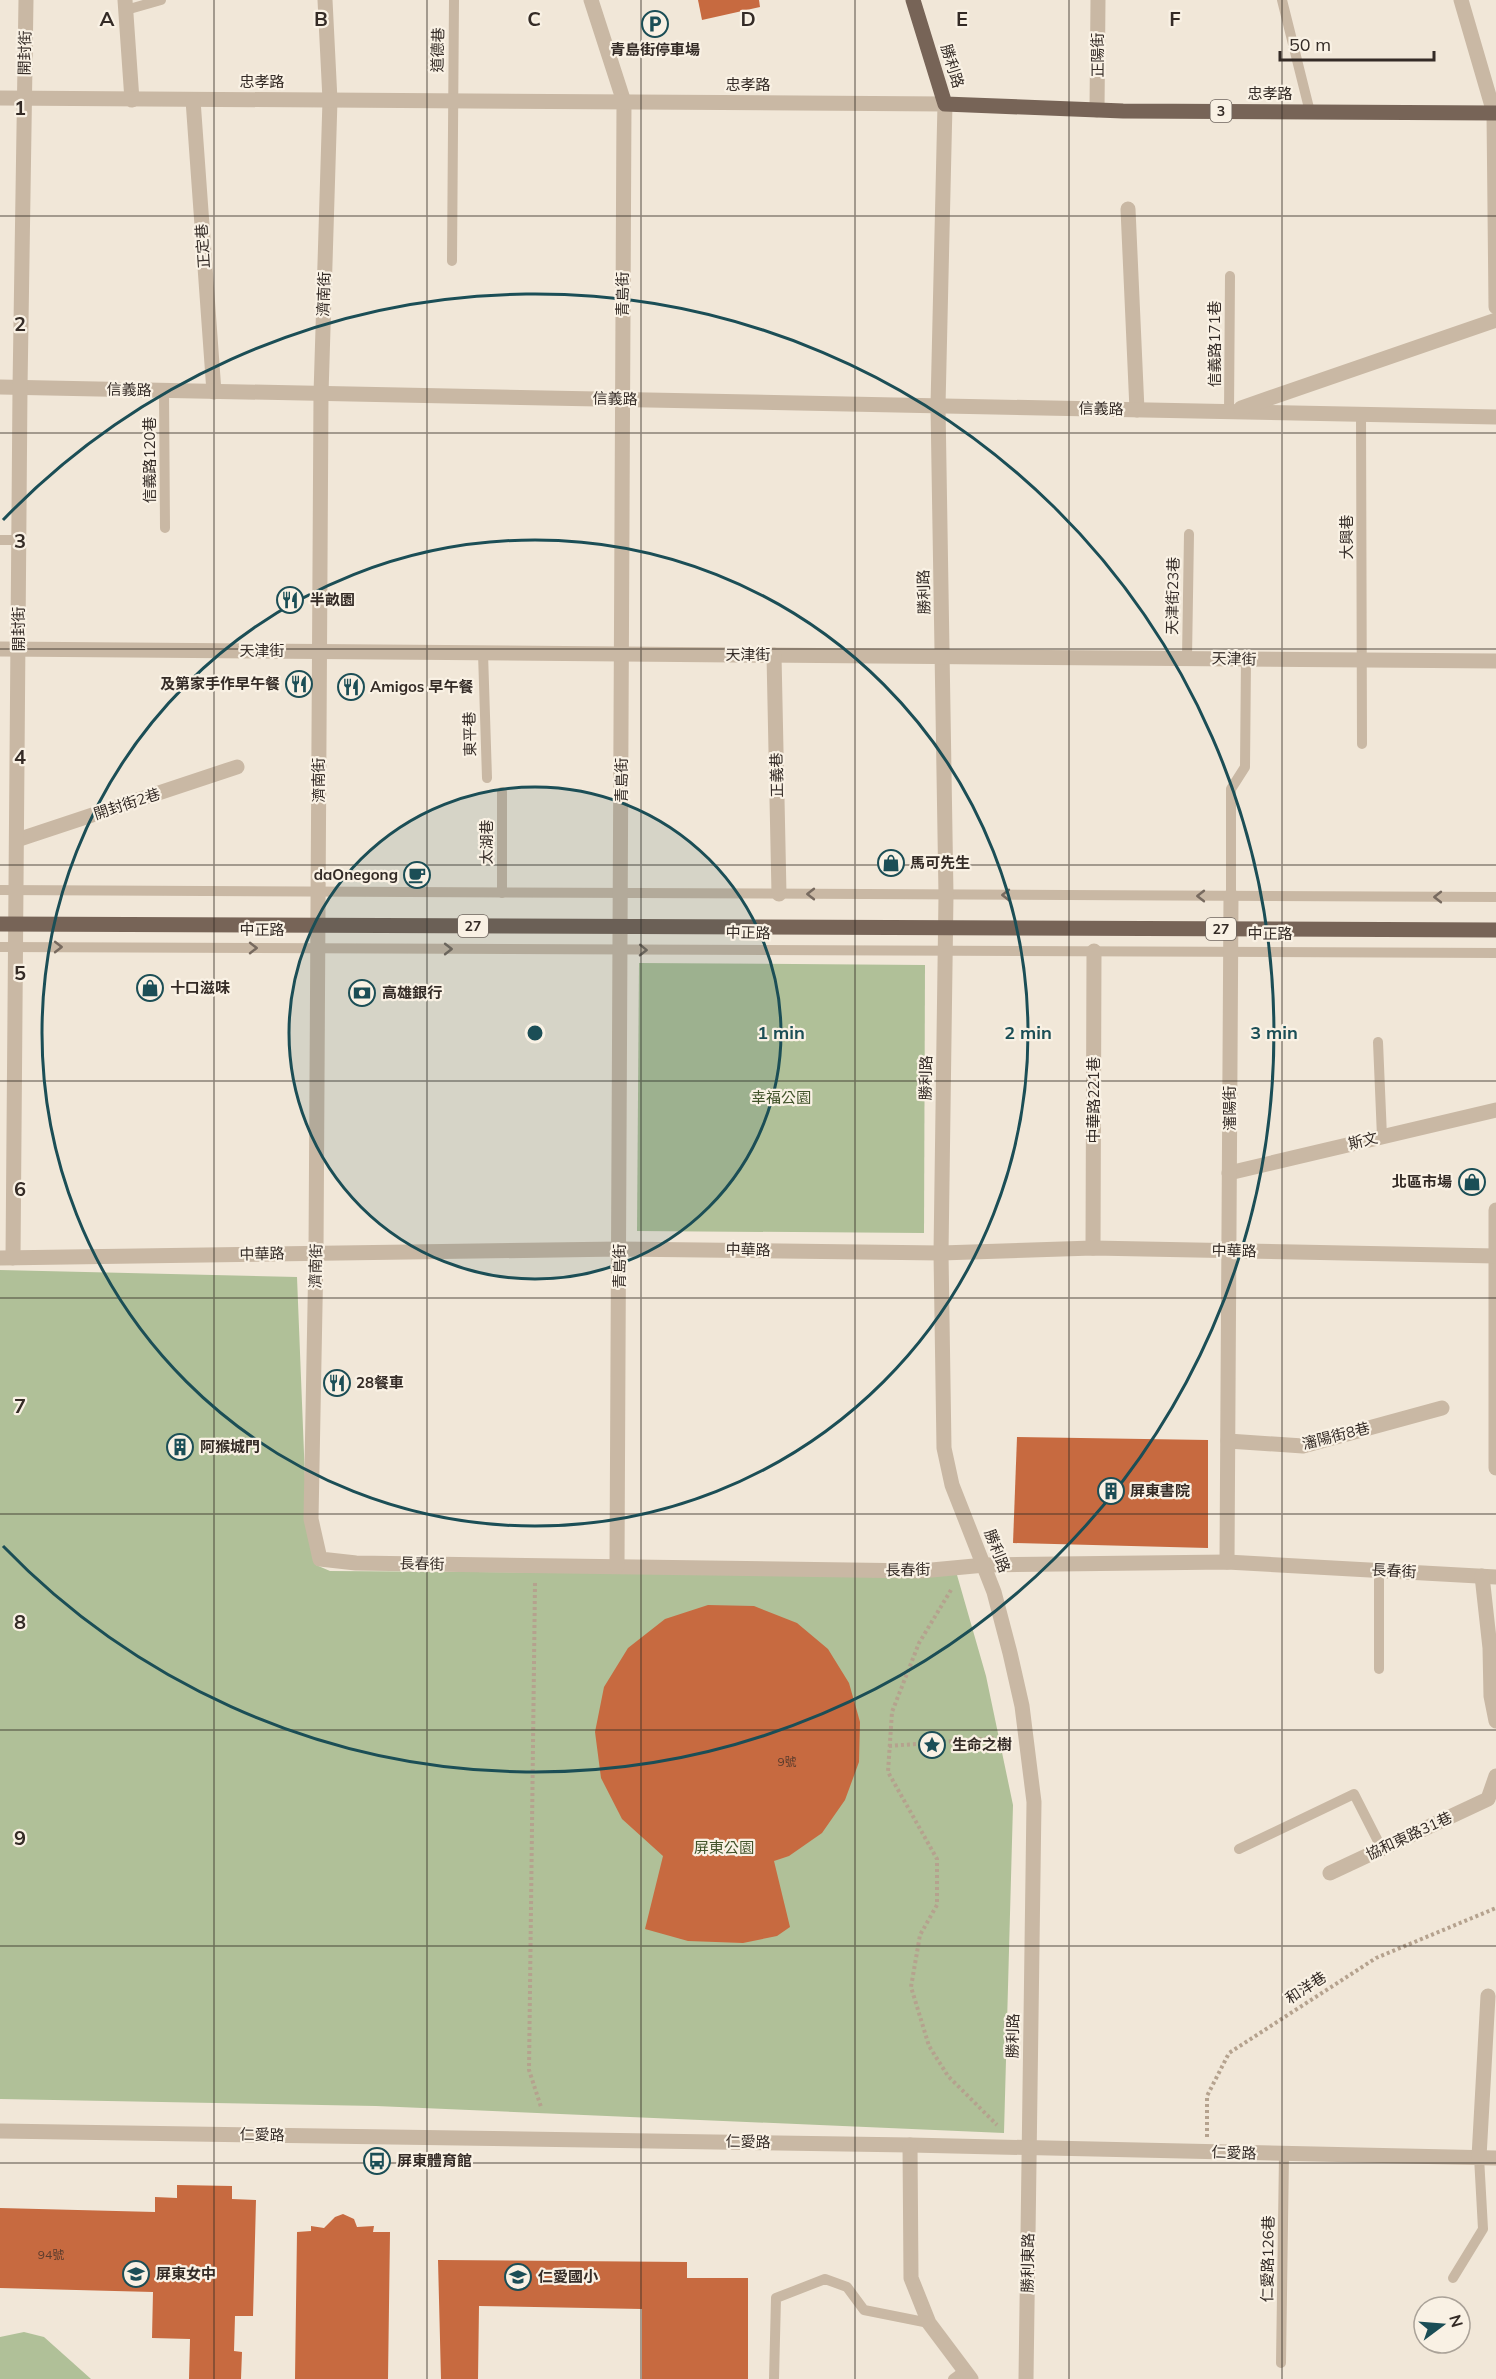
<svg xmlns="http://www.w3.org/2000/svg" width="1496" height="2379" viewBox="0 0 1496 2379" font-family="Mulish,'Noto Sans TC',sans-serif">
<rect width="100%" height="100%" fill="#f1e7d8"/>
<g fill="#b0c098">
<polygon points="639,963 925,965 924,1233 637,1231"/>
<polygon points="0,1270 297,1277 307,1529 316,1565 330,1571 957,1575 986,1676 1013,1805 1004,2133 376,2106 0,2099"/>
<polygon points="24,2332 44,2337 91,2379 0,2379 0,2337"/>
</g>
<g fill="#c76a40">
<polygon points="698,0 759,0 760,7 702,20"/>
<polygon points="1017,1437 1208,1440 1208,1548 1013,1543"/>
<polygon points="708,1605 754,1606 797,1623 828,1649 849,1683 860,1722 859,1762 845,1800 822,1833 789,1856 774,1861 790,1927 777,1936 743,1943 688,1941 645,1929 663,1856 622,1819 601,1778 595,1732 604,1687 628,1648 665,1619"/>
<polygon points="177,2185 232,2186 232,2199 256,2200 253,2316 235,2316 234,2351 242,2352 241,2379 189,2379 190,2339 152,2338 153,2292 0,2288 0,2208 155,2212 155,2197 177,2198"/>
<polygon points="343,2214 354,2219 357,2227 374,2226 373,2232 390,2232 388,2379 295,2379 297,2232 311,2231 311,2226 324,2228 335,2217"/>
<polygon points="438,2260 687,2262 687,2278 748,2278 748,2379 642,2379 642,2309 479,2306 478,2379 441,2379"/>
</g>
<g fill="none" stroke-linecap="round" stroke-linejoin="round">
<g stroke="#b5a28e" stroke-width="4" stroke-dasharray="3 3" stroke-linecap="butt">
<polyline points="535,1583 529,2070 541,2107"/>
<polyline points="951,1590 919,1643 892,1712 888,1772 937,1859 937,1905 920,1935 911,1987 929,2046 948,2076 997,2125"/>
<polyline points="889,1746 995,1738"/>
<polyline points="1207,2137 1207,2096 1229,2053 1376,1958 1496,1908"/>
</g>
<g stroke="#c9b8a4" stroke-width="10">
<polyline points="1282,0 1310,112"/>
<polyline points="126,10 161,0"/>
<polyline points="452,261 454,0"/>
<polyline points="164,391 165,528"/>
<polyline points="1229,412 1230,276"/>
<polyline points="1361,414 1362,744"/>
<polyline points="0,540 19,540"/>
<polyline points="483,653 487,778"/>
<polyline points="1187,658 1189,534"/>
<polyline points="502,792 502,893"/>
<polyline points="0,890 1496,897"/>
<polyline points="1231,896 1231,789 1245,767 1246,659"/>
<polyline points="0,947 1496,953"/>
<polyline points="1378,1042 1382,1137"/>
<polyline points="1379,1570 1379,1669"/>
<polyline points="1239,1849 1354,1794 1382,1849"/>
<polyline points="1453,2278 1483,2229 1479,2157"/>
<polyline points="1281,2363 1284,2155"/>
<polyline points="774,2379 776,2298 825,2279 847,2287 864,2310 929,2323"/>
<polyline points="953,2379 964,2371"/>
</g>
<g stroke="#c9b8a4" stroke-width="15">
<polyline points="125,0 132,100"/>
<polyline points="325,0 330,100 321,394 316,1253 311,1519 320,1559 356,1563 921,1571 985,1565 1227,1562 1496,1577"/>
<polyline points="591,0 624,102 617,1566"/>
<polyline points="1461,0 1494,113 1496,307"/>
<polyline points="0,98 945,104 938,406 946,895 941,1253 944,1448 952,1485 994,1592 1010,1653 1022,1706 1034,1802 1026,2379"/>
<polyline points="193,100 214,392"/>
<polyline points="1097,110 1098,0"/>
<polyline points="1128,209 1137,410"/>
<polyline points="0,387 1496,417"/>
<polyline points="1241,408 1496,320"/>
<polyline points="0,649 1496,661"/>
<polyline points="774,655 779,894"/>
<polyline points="17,840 237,767"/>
<polyline points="1229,1173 1496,1110"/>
<polyline points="1496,1210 1496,1468"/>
<polyline points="1093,1248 1094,951"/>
<polyline points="0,1258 620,1249 941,1253 1093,1248 1496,1256"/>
<polyline points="13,1258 20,388 26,0"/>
<polyline points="1228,1441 1303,1446 1442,1408"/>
<polyline points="1227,1562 1231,896"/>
<polyline points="1482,1576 1490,1648 1491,1696 1496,1721"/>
<polyline points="1330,1873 1488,1799 1496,1776"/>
<polyline points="0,2131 910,2145 1496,2158"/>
<polyline points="910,2145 911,2278 929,2323 971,2379"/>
<polyline points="1479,2157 1488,1996"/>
</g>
<g stroke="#776457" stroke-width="15">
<polyline points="913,0 945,104 1123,111 1496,113"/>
<polyline points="0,924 1496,930"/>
</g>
</g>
<defs><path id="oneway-chevron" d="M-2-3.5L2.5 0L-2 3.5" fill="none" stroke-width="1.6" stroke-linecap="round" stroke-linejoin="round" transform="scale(1.5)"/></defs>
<g stroke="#776a5f">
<use href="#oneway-chevron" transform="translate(811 894) rotate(-180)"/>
<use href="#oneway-chevron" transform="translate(1006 895) rotate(-180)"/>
<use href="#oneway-chevron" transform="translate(1201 896) rotate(-180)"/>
<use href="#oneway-chevron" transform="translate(1438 897) rotate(-180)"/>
<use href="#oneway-chevron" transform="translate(58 947)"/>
<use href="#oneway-chevron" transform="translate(253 948)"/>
<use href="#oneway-chevron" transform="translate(448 949)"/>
<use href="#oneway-chevron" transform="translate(643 950) rotate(1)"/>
</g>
<path fill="none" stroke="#342b26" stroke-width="1.5" stroke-opacity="0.55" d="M214 0V2379M427 0V2379M641 0V2379M855 0V2379M1069 0V2379M1282 0V2379M0 216H1496M0 433H1496M0 649H1496M0 865H1496M0 1081H1496M0 1298H1496M0 1514H1496M0 1730H1496M0 1946H1496M0 2163H1496"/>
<circle cx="535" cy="1033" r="246" fill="#1b4e56" fill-opacity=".12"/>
<g fill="none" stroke="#1b4e56" stroke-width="3">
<circle cx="535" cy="1033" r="246"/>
<circle cx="535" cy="1033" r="493"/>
<path d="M3 520A739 739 0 1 1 3 1546"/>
</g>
<defs>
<symbol id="parking-ring" viewBox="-11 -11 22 22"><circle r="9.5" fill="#f9f1e4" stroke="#1b4e56" stroke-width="1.5"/><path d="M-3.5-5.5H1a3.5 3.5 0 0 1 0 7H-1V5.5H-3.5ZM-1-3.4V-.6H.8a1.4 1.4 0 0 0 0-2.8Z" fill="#1b4e56"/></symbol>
<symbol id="restaurant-ring" viewBox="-11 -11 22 22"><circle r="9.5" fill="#f9f1e4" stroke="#1b4e56" stroke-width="1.5"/><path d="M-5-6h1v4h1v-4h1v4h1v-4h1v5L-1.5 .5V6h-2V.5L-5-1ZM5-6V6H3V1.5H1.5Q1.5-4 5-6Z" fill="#1b4e56"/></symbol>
<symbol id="shop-ring" viewBox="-11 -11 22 22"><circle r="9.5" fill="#f9f1e4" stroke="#1b4e56" stroke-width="1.5"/><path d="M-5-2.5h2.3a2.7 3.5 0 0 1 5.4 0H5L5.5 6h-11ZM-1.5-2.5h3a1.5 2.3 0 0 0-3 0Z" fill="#1b4e56"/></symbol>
<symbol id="cafe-ring" viewBox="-11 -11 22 22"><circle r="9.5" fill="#f9f1e4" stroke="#1b4e56" stroke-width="1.5"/><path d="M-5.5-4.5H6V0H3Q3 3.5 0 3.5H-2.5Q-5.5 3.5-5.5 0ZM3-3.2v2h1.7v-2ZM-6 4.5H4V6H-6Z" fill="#1b4e56"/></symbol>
<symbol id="bank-ring" viewBox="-11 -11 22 22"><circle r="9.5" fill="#f9f1e4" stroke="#1b4e56" stroke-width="1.5"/><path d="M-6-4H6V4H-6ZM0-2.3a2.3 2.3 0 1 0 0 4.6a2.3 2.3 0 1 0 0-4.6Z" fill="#1b4e56"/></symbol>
<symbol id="building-ring" viewBox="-11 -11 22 22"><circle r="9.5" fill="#f9f1e4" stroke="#1b4e56" stroke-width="1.5"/><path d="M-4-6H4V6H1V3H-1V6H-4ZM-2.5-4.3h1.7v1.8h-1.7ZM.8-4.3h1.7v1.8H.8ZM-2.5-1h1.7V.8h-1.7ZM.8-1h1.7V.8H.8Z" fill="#1b4e56"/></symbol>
<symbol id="sight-ring" viewBox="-11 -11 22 22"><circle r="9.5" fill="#f9f1e4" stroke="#1b4e56" stroke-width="1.5"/><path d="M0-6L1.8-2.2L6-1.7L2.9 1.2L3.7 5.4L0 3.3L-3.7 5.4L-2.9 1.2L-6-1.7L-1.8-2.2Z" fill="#1b4e56"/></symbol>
<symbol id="bus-ring" viewBox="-11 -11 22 22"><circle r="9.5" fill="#f9f1e4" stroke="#1b4e56" stroke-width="1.5"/><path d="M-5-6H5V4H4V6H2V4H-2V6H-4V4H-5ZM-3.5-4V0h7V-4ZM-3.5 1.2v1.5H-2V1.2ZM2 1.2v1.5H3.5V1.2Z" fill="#1b4e56"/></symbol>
<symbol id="school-ring" viewBox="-11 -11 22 22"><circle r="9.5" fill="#f9f1e4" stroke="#1b4e56" stroke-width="1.5"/><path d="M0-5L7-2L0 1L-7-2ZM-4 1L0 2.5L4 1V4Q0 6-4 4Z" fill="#1b4e56"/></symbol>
</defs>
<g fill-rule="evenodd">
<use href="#parking-ring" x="640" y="9" width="30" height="30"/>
<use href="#restaurant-ring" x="275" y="585" width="30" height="30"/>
<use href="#restaurant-ring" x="284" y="669" width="30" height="30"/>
<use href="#restaurant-ring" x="336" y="672" width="30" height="30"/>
<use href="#shop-ring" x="876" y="848" width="30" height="30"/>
<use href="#cafe-ring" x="402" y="860" width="30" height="30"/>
<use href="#shop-ring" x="135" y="973" width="30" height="30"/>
<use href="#bank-ring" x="347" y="978" width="30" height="30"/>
<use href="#shop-ring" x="1457" y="1167" width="30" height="30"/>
<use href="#restaurant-ring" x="322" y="1368" width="30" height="30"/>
<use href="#building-ring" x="165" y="1432" width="30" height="30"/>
<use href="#building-ring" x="1096" y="1476" width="30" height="30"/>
<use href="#sight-ring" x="917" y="1730" width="30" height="30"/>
<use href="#bus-ring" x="362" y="2146" width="30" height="30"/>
<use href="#school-ring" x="121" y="2259" width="30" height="30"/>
<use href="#school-ring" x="503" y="2262" width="30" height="30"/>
</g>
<g text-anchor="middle" stroke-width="4.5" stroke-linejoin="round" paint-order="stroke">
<g font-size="12" fill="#593b2c">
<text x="787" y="1766">9號</text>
<text x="51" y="2259">94號</text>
</g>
<g fill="#f9f1e4" stroke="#6f665f" stroke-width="1.5">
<rect x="1210.5" y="100" width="21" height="22" rx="4.5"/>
<rect x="458" y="915" width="30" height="22" rx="4.5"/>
<rect x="1206" y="918" width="30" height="22" rx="4.5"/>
</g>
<g font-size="14" font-weight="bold" fill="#342b26">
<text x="1221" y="116">3</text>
<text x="473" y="931">27</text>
<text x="1221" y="934">27</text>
</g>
<g font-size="15" fill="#342b26" stroke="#f9f1e4">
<text transform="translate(438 50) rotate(-89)" y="5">道德巷</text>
<text transform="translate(25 53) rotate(-89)" y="5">開封街</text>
<text transform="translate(1098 55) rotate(-90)" y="5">正陽街</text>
<text transform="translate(952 66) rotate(73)" y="5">勝利路</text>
<text x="262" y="87">忠孝路</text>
<text x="748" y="90">忠孝路</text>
<text x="1270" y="99">忠孝路</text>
<text transform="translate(203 246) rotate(-94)" y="5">正定巷</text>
<text transform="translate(324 294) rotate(-88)" y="5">濟南街</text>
<text transform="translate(623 294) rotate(-90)" y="5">青島街</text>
<text transform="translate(1215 344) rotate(-90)" y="5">信義路171巷</text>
<text transform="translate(129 390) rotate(1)" y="5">信義路</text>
<text transform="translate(615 399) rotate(1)" y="5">信義路</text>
<text transform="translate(1101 409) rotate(1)" y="5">信義路</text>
<text transform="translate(150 460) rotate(-90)" y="5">信義路120巷</text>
<text transform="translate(1347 537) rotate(-90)" y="5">大興巷</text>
<text transform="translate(924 592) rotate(-91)" y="5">勝利路</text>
<text transform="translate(1173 596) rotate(-89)" y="5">天津街23巷</text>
<text transform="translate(19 629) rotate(-90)" y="5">開封街</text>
<text x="262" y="656">天津街</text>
<text x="748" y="660">天津街</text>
<text transform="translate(1234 659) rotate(1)" y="5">天津街</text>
<text transform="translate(470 734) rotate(-91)" y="5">東平巷</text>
<text transform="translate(777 775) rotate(-91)" y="5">正義巷</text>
<text transform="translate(319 780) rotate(-90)" y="5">濟南街</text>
<text transform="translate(622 780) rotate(-90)" y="5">青島街</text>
<text transform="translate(127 804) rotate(-18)" y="5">開封街2巷</text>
<text transform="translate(487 842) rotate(-90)" y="5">太湖巷</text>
<text x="262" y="935">中正路</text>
<text transform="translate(748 933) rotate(1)" y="5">中正路</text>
<text x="1270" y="939">中正路</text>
<text transform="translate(926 1078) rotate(-89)" y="5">勝利路</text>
<text transform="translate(1094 1100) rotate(-90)" y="5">中華路221巷</text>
<text transform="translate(1230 1108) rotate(-90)" y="5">瀋陽街</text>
<text transform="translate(1363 1141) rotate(-13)" y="5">斯文</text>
<text transform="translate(748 1250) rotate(1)" y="5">中華路</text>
<text transform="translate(1234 1251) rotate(1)" y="5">中華路</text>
<text transform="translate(262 1254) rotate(-1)" y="5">中華路</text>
<text transform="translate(316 1266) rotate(-89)" y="5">濟南街</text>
<text transform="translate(620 1266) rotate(-90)" y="5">青島街</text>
<text transform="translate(1336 1436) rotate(-14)" y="5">瀋陽街8巷</text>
<text transform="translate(997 1551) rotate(69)" y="5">勝利路</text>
<text transform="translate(422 1564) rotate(1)" y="5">長春街</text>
<text transform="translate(908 1570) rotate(-1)" y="5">長春街</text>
<text transform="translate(1394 1571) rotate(3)" y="5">長春街</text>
<text transform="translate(1409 1836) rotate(-25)" y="5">協和東路31巷</text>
<text transform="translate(1306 1988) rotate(-33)" y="5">和洋巷</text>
<text transform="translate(1013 2036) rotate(-89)" y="5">勝利路</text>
<text transform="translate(262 2135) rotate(1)" y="5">仁愛路</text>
<text transform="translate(748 2142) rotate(1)" y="5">仁愛路</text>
<text transform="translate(1234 2153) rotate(2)" y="5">仁愛路</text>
<text transform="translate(1268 2259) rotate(-89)" y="5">仁愛路126巷</text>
<text transform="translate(1028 2263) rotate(-89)" y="5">勝利東路</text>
</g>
<g font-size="15" font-weight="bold" fill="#342b26" stroke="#f9f1e4" text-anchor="start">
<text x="655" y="55" text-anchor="middle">青島街停車場</text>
<text x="310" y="605">半畝園</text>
<text x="280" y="689" text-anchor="end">及第家手作早午餐</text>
<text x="370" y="692">Amigos 早午餐</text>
<text x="910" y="868">馬可先生</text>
<text x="398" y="880" text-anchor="end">daOnegong</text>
<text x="170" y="993">十口滋味</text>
<text x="382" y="998">高雄銀行</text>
<text x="1452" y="1187" text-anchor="end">北區市場</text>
<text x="356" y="1388">28餐車</text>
<text x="200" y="1452">阿猴城門</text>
<text x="1130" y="1496">屏東書院</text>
<text x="952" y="1750">生命之樹</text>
<text x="397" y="2166">屏東體育館</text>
<text x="156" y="2279">屏東女中</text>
<text x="538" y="2282">仁愛國小</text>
</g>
<g font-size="15" fill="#41532a" stroke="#f9f1e4">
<text x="781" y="1103">幸福公園</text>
<text x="724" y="1853">屏東公園</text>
</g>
</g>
<g font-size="20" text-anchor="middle" font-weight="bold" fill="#342b26" stroke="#f9f1e4" stroke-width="4.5" stroke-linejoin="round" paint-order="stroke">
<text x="107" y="26">A</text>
<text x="321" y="26">B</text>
<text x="534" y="26">C</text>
<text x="748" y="26">D</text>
<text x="962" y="26">E</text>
<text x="1175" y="26">F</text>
<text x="20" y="115">1</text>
<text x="20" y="331">2</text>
<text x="20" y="548">3</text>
<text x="20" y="764">4</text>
<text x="20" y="980">5</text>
<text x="20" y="1196">6</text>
<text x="20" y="1413">7</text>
<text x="20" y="1629">8</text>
<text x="20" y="1845">9</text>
</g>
<circle cx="535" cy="1033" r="9" fill="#1b4e56" stroke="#f9f1e4" stroke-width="3"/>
<g font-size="18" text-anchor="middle" font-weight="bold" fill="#1b4e56" stroke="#f9f1e4" stroke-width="4.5" stroke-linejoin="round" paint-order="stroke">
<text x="781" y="1039">1 min</text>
<text x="1028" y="1039">2 min</text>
<text x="1274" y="1039">3 min</text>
</g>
<g transform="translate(1442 2325) rotate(74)"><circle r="28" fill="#f9f1e4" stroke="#aaa298" stroke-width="1.5"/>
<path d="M0-4.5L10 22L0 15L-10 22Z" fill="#1b4e56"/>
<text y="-9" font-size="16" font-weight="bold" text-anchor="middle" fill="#342b26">N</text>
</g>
<path d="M1280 51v9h154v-9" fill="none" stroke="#342b26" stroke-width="3"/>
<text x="1289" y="51" font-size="18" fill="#342b26" stroke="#f9f1e4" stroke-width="4.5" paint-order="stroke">50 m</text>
</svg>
